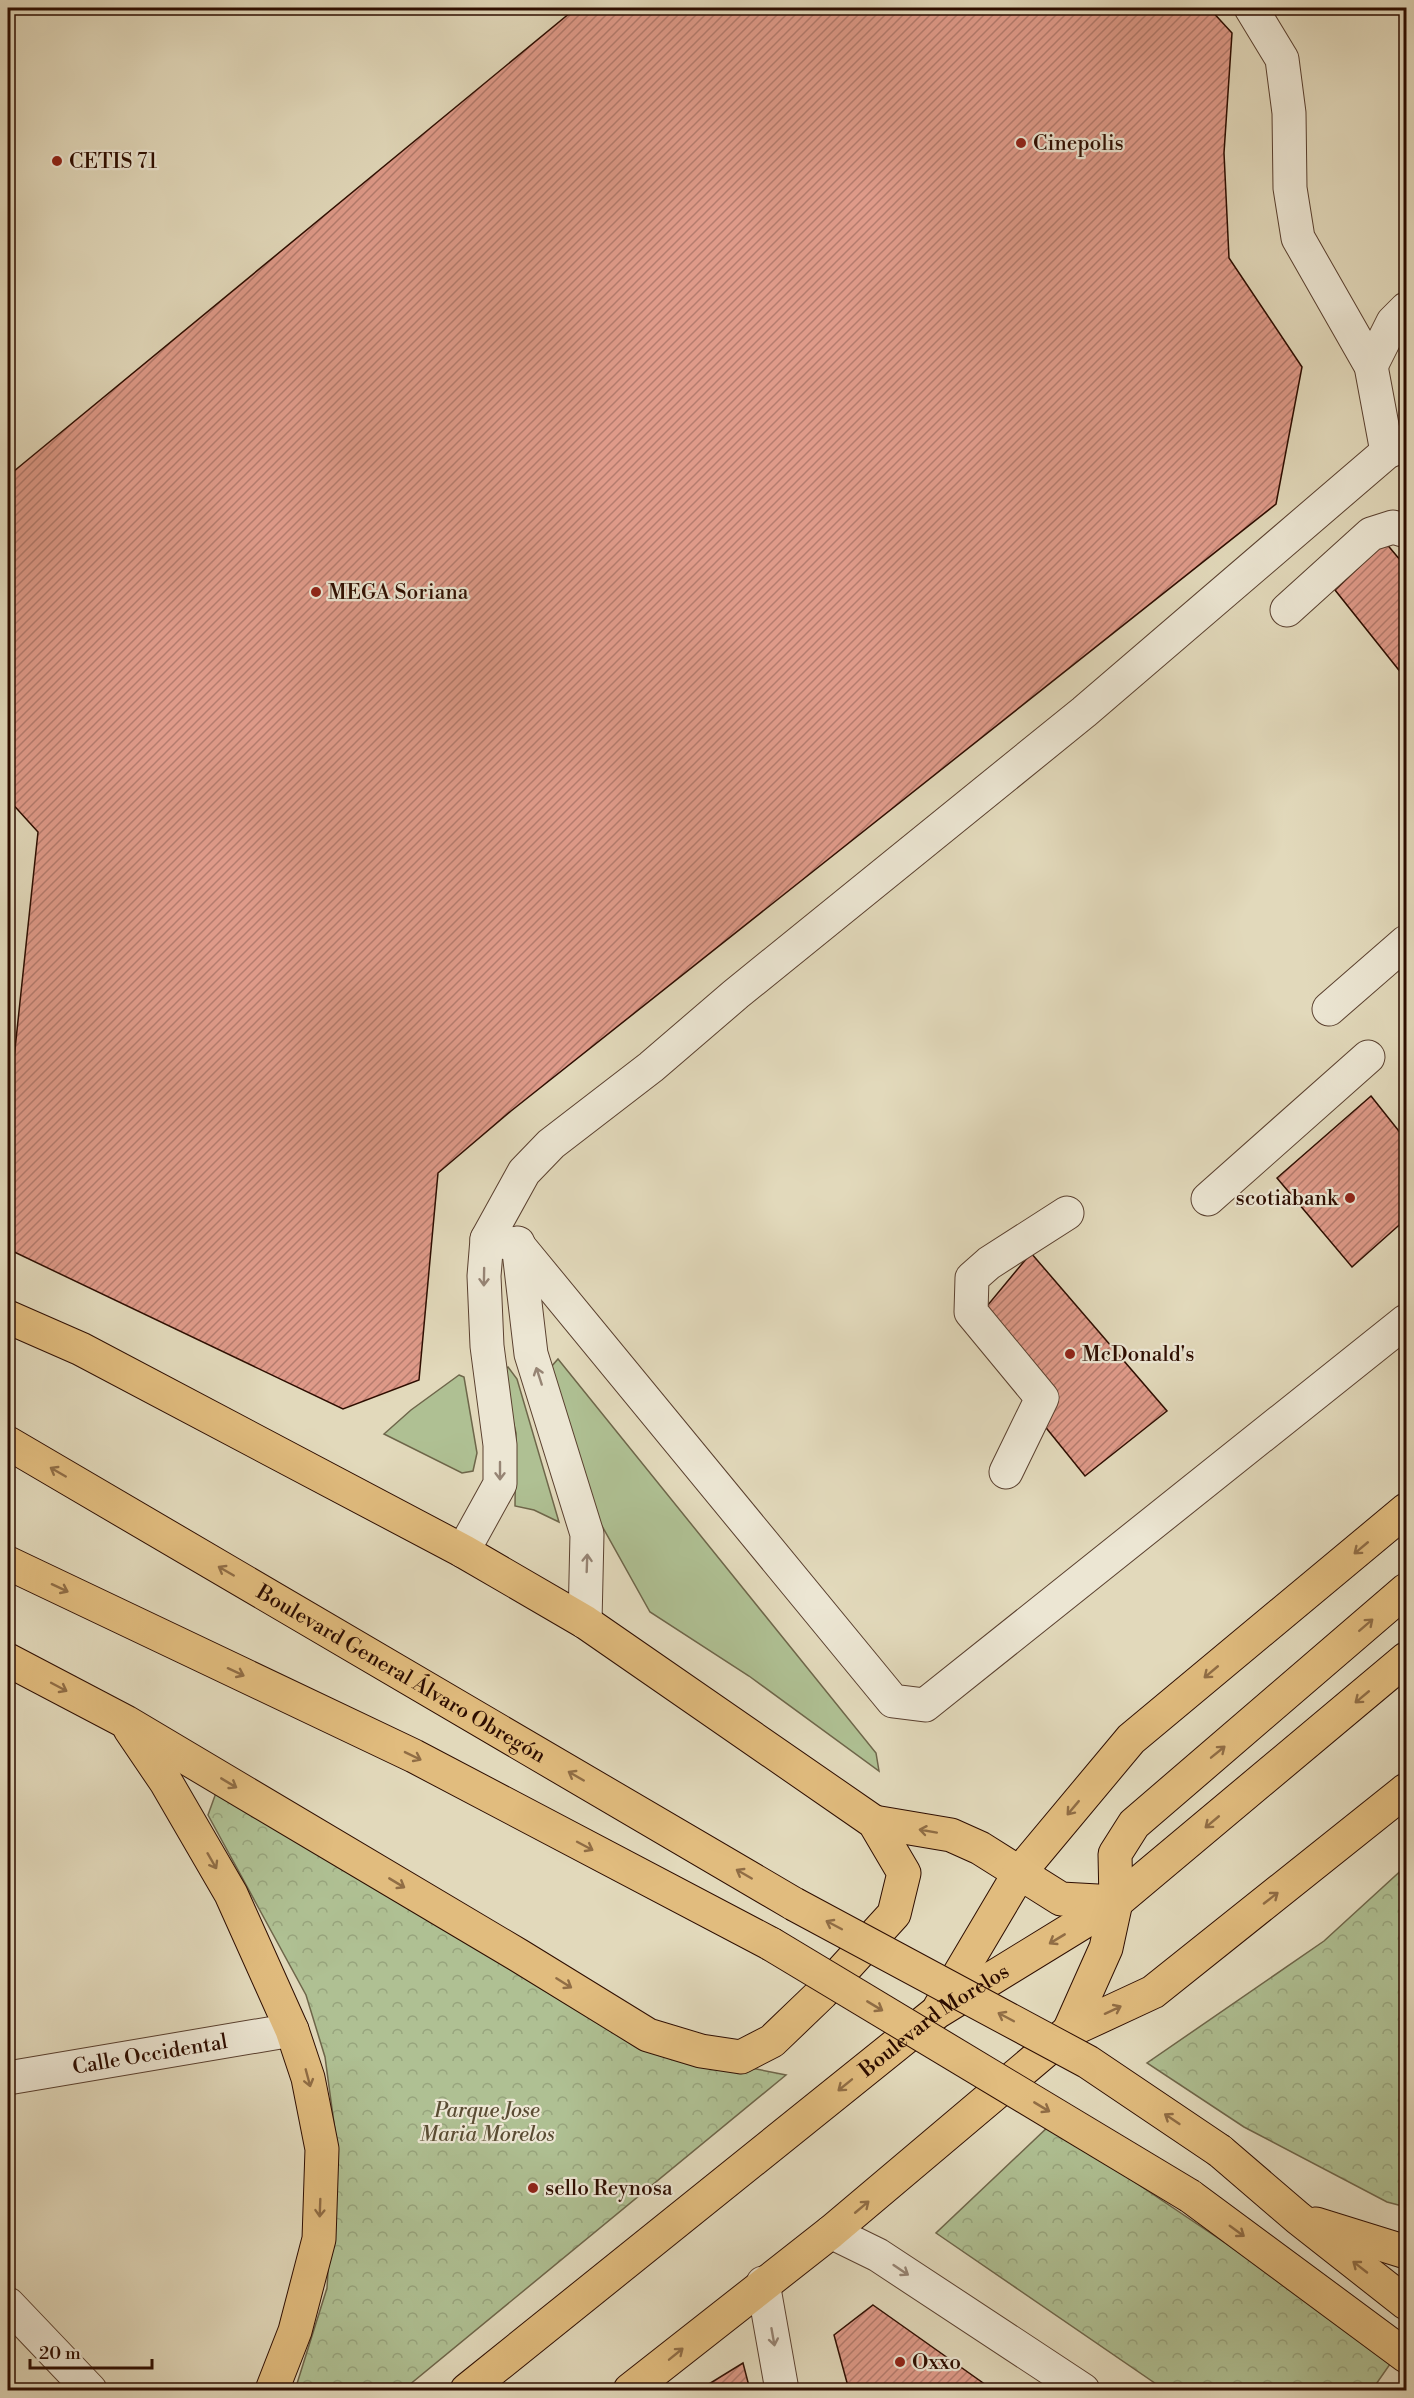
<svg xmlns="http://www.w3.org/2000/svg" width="1414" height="2398" viewBox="0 0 1414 2398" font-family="'Libre Bodoni',serif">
<defs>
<pattern id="forest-crowns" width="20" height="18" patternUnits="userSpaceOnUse" patternTransform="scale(1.5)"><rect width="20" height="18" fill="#afc093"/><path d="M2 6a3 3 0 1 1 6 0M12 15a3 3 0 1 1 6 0" fill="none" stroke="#97a47d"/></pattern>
<pattern id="building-hatch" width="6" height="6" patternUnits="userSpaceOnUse" patternTransform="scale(1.5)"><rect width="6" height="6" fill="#df9a89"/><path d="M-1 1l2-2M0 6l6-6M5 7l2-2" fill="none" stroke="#b57c6e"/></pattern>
</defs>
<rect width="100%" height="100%" fill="#e2d9bb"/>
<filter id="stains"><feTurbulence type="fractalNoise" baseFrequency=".00333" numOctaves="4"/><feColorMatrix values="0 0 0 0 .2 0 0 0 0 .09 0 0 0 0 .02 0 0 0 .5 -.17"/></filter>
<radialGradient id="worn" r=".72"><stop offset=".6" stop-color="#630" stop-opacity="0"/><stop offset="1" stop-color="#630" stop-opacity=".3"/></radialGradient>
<g fill="url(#forest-crowns)" stroke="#6e664a" stroke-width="1.5">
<polygon points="217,1790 736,2065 786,2075 403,2390 295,2390 327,2288 336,2138 325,2057 306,1995 208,1815"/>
<polygon points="1406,1866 1406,2207 1387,2202 1244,2127 1147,2063 1324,1941"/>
<polygon points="1050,2125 1395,2357 1372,2390 1165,2390 936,2233"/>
</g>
<g fill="#afc093" stroke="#6e664a" stroke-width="1.5">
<polygon points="558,1359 876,1753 879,1771 749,1676 650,1612 597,1517 551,1367"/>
<polygon points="508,1367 517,1379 559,1522 534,1510 515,1506 516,1433 501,1372"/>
<polygon points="459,1375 464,1377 477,1453 473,1471 462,1473 384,1434 411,1410"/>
</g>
<g fill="url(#building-hatch)" stroke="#2d0d00" stroke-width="1.5">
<polygon points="576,8 1209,8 1232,33 1224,153 1229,258 1302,367 1276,504 511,1111 438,1173 419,1380 343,1409 8,1249 8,1115 38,832 8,799 8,476"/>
<polygon points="1385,542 1406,567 1406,679 1335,590"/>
<polygon points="1371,1096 1406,1140 1406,1219 1352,1267 1277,1178"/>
<polygon points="1031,1253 1167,1411 1085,1476 1039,1419 987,1306"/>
<polygon points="873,2305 993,2390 849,2390 834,2335"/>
<polygon points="743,2363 750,2390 699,2390"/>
</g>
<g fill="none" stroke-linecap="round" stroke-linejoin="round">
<defs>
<g id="minor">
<polyline points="1251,8 1282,59 1289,113 1290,188 1298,238 1371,366 1387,452"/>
<polyline points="1371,366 1393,322 1406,309"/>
<polyline points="1287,610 1371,534 1393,527 1406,531"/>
<polyline points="1329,1009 1406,942"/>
<polyline points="1208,1199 1368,1057"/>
<polyline points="487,1239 518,1245 893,1701 925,1705 1406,1321"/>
<polyline points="518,1243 531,1354 587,1534 585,1622"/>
<polyline points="1006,1472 1042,1398 971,1312 972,1278 989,1263 1067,1213"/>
<polyline points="463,1551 500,1484 500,1445 487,1346 484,1276 487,1239 524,1172 551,1144 651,1067 736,994 1084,712 1387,452 1406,444"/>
<path id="s1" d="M8 2078 292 2030"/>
<polyline points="831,2232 878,2255 1083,2390"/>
<polyline points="763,2283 782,2390"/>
<polyline points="8,2304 90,2390"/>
</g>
<g id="major">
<polyline points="8,1317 81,1349 463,1551 585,1622 874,1822 904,1873 894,1914 822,1993 772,2041 741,2057 701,2051 648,2035 518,1955 126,1722 8,1660"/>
<path id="s2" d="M8 1443 794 1904"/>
<polyline points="8,1563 414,1756 771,1944"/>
<polyline points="130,1729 166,1782 231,1894 292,2030 308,2078 322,2149 319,2239 295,2331 272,2390"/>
<polyline points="874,1822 951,1835 980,1848 1061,1899 1116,1902"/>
<polyline points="940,2007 1020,1872 1131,1739 1406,1510"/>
<polyline points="1069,2031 1106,1948 1116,1902 1115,1854 1134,1824 1406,1590"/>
<polyline points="1220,2151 1298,2218 1406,2303"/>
<polyline points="1190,2196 1406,2356"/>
<polyline points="1316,2224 1406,2252"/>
<path id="s3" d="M467 2390 937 2012 1116 1902 1406 1659"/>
<polyline points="630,2390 831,2232 1069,2031 1153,1992 1406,1790"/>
</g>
</defs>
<use href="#minor" stroke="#5a402f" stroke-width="35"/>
<use href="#major" stroke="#2d0d00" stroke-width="35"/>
<use href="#minor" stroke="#ece6d3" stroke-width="33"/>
<use href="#major" stroke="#e1bc7e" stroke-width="33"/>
<defs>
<g id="major-bridge">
<polyline points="794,1904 1088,2062 1220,2151"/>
<polyline points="771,1944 1190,2196"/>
</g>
</defs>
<use href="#major-bridge" stroke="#2d0d00" stroke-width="35" stroke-linecap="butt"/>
<use href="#major-bridge" stroke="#e1bc7e" stroke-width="33"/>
</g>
<defs><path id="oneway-shaft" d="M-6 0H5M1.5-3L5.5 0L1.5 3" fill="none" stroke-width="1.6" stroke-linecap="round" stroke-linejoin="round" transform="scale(1.5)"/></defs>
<g stroke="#968474">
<use href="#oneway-shaft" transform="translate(484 1277) rotate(91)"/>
<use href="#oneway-shaft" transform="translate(539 1376) rotate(-108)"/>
<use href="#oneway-shaft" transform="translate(500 1471) rotate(90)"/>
<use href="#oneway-shaft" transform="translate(587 1563) rotate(-88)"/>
<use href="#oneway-shaft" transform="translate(901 2270) rotate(34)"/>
<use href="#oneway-shaft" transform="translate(773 2337) rotate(80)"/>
</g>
<g stroke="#906d45">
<use href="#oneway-shaft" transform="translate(58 1472) rotate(-150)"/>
<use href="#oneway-shaft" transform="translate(1361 1548) rotate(140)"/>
<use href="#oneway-shaft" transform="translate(226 1571) rotate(-150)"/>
<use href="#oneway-shaft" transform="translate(60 1588) rotate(25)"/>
<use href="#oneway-shaft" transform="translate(1366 1625) rotate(-41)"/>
<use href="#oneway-shaft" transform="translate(236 1672) rotate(25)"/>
<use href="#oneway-shaft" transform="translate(1211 1672) rotate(140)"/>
<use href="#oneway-shaft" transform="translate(59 1687) rotate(28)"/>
<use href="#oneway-shaft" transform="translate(1362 1697) rotate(140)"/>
<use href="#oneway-shaft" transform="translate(1218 1752) rotate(-39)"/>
<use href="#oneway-shaft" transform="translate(413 1756) rotate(26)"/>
<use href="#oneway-shaft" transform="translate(576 1776) rotate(-150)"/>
<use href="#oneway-shaft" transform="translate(229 1783) rotate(31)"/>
<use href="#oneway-shaft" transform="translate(1073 1808) rotate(130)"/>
<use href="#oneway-shaft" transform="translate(1212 1822) rotate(140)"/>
<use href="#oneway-shaft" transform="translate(928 1831) rotate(-170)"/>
<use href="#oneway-shaft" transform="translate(585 1846) rotate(28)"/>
<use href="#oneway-shaft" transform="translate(212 1861) rotate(60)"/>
<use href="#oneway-shaft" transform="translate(744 1874) rotate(-150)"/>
<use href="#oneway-shaft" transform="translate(397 1883) rotate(31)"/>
<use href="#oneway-shaft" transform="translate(1271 1898) rotate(-38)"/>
<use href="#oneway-shaft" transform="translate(834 1925) rotate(-152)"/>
<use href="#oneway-shaft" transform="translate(1057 1939) rotate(149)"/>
<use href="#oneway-shaft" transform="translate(564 1983) rotate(32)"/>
<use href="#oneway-shaft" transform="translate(875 2006) rotate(31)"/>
<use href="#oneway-shaft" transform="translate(1113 2010) rotate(-25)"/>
<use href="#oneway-shaft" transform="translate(1006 2017) rotate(-152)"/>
<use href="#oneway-shaft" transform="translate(308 2078) rotate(75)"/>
<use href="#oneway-shaft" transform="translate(845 2085) rotate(141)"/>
<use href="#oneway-shaft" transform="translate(1042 2107) rotate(31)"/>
<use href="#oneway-shaft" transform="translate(1172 2119) rotate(-146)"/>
<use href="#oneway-shaft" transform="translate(862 2207) rotate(-40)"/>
<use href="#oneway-shaft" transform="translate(320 2208) rotate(92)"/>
<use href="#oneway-shaft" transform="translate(1237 2231) rotate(36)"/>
<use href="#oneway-shaft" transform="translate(1360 2267) rotate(-142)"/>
<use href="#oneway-shaft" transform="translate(676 2354) rotate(-39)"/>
</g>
<g fill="#8f2418" stroke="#ece6d3" stroke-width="2">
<circle cx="1021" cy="143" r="6"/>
<circle cx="57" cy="161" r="6"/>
<circle cx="316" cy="592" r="6"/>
<circle cx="1350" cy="1198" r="6"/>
<circle cx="1070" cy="1354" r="6"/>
<circle cx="533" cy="2188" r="6"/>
<circle cx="900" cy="2362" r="6"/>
</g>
<g text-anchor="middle" stroke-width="4.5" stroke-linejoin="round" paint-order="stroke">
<g font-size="21" fill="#2d0d00" stroke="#ece6d3" text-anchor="start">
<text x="1033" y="150">Cinepolis</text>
<text x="69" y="168">CETIS 71</text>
<text x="328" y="599">MEGA Soriana</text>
<text x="1338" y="1205" text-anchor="end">scotiabank</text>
<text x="1082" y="1361">McDonald's</text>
<text x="545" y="2195">sello Reynosa</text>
<text x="912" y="2369">Oxxo</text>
</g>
<g font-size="21" fill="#2d0d00" stroke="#ece6d3">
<text dy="7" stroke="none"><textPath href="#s2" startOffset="456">Boulevard General Álvaro Obregón</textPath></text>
<text dy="7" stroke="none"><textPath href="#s3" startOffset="596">Boulevard Morelos</textPath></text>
<text dy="7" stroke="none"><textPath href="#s1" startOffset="144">Calle Occidental</textPath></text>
</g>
<g font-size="21" font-style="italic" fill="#5a4c33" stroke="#ece6d3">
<text x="487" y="2117">Parque Jose<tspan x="487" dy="24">Maria Morelos</tspan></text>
</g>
</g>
<rect width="1414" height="2398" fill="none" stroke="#e2d9bb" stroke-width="30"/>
<rect x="9" y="9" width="1396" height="2380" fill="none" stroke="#2d0d00" stroke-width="3"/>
<rect x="15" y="15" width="1384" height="2368" fill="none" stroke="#2d0d00" stroke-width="1.5"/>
<path d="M30 2359v9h122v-9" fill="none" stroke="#2d0d00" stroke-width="3"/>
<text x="39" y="2359" font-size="18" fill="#2d0d00" stroke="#ece6d3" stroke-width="4.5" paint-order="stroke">20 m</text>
<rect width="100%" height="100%" filter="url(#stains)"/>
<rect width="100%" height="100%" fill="url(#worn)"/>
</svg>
